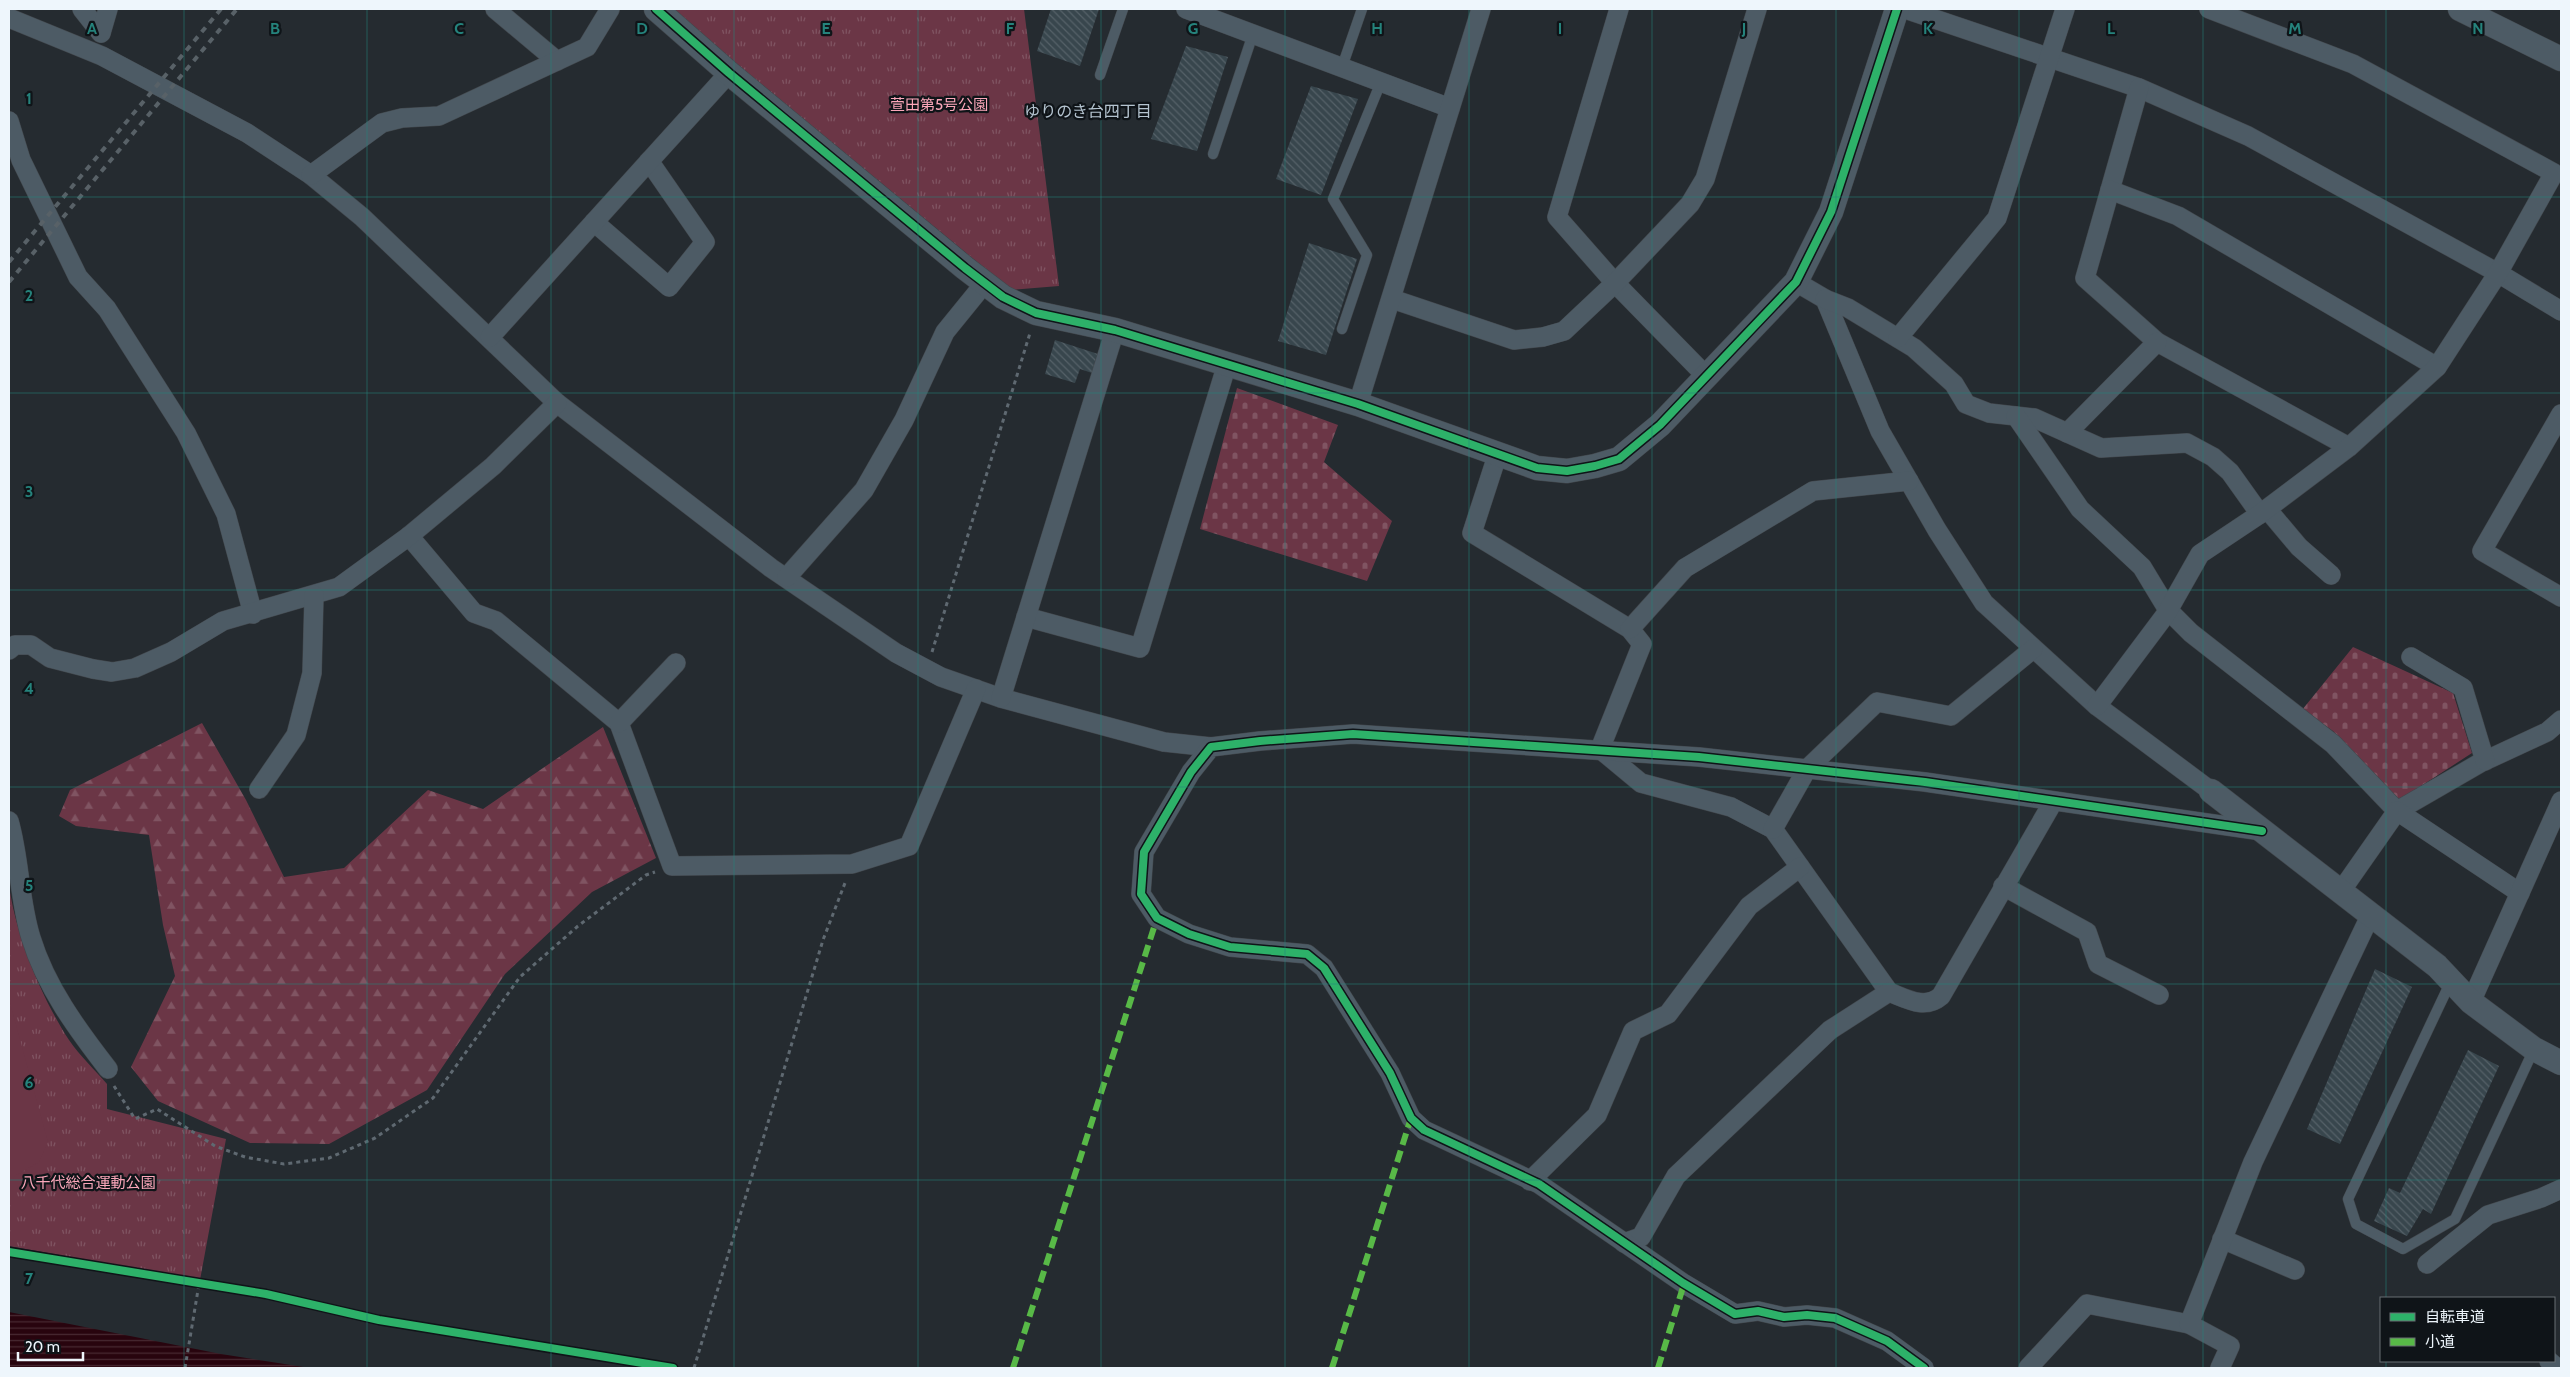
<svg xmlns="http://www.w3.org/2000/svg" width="2570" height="1377" viewBox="0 0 2570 1377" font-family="Cabin,'Noto Sans JP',sans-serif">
<defs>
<pattern id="forest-firs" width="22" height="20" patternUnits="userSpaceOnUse" patternTransform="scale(1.25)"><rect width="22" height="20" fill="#6b3646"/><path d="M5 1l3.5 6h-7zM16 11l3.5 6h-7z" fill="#805462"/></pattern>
<pattern id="cemetery-stones" width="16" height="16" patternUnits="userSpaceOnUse" patternTransform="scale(1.25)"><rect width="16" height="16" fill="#6b3646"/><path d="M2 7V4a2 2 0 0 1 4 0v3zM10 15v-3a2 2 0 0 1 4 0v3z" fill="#805462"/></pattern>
<pattern id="park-tufts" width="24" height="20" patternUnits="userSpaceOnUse" patternTransform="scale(1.25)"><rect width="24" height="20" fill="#6b3646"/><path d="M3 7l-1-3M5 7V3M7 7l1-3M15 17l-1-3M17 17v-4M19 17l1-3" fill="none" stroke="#805462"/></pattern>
<pattern id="water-rules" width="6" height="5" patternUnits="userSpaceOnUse" patternTransform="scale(1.25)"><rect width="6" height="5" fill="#28040e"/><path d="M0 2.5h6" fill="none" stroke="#482932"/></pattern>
<pattern id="building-back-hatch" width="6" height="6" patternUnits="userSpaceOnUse" patternTransform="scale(1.25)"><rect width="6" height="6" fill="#38464d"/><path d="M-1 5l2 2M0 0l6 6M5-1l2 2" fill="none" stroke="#556168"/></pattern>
</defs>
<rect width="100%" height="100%" fill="#252b30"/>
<polygon fill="url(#forest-firs)" points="202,723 246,800 284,877 344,868 428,790 483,809 603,727 656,858 592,892 505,974 427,1090 329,1144 250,1143 158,1101 131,1067 175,976 163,925 149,835 76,826 59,816 70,790"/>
<g fill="url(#cemetery-stones)">
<polygon points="1237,388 1338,425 1324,462 1392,521 1367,581 1200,529"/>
<polygon points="2353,647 2453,693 2472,753 2398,801 2333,731 2302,710"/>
</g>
<g fill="url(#park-tufts)">
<polygon points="670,9 1024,9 1059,286 1011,290"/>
<path d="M9 885C15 933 42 999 69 1040 80 1056 95 1070 107 1084V1109L226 1139 200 1280 9 1246Z"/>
</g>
<polygon fill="#6b3646" points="9,999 48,1142 39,1162 15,1176 9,1186"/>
<polygon fill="url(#water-rules)" points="9,1312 221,1354 310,1368 9,1368"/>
<g fill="url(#building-back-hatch)">
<polygon points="1051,9 1099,9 1080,66 1037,51"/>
<polygon points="1186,46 1228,57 1197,151 1151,139"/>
<polygon points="1311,86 1358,99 1321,195 1276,179"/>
<polygon points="1309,243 1357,259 1326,355 1278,341"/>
<polygon points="1055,340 1098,354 1092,373 1080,369 1075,383 1045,374"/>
<polygon points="2375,969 2412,987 2340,1144 2307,1129"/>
<polygon points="2468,1050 2499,1066 2431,1214 2423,1209 2407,1236 2374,1221 2389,1188 2400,1193"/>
</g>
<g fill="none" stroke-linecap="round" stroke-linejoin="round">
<defs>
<g id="service">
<polyline points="1342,67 1362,9"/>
<polyline points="1100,75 1123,9"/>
<polyline points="1213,154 1253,34"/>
<polyline points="1342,329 1367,255 1333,199 1381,82"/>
<polyline points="2451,981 2348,1199 2356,1224 2403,1249 2455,1219 2534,1049"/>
</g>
<g id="minor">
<polyline points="82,9 101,33"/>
<polyline points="495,9 557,61"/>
<polyline points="1186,9 1450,108"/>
<polyline points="1619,9 1557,217 1615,283 1707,377"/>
<polyline points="1905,9 2139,88 2248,136 2498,273 2561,311"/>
<polyline points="9,18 102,56 247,133 311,175 362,217 557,403 771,568 896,653 941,677 1001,698 1164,742 1211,747"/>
<polyline points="101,33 108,9"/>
<polyline points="2139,88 2085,278 2157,342 2349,447"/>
<polyline points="9,121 21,160 78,277 107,309 186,433 226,514 253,614"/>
<polyline points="311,175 382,123 402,118 439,116 587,47 610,9"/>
<polyline points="2110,190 2178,216 2437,367"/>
<polyline points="594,222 669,287 705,242 649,161"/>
<polyline points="1796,282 1825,299 1880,431 1937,530 1984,603 2097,706 2211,791"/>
<polyline points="1392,299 1514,340 1543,337 1564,331 1615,283 1690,204 1705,179 1757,9"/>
<polyline points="1825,299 1848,308 1914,348 1954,384 1966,404 1989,413 2034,418 2101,448 2187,443 2213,457 2230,472 2260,514"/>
<polyline points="490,337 729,73"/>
<polyline points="1898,338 1997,218 2065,9"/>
<polyline points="1358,404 1481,9"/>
<polyline points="2561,414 2482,551 2561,597"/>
<polyline points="2016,416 2080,509 2142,567 2168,610 2191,633 2333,744 2397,811 2480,763 2547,732 2561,720"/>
<polyline points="2067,433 2157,342"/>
<polyline points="1497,456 1472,533 1630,629 1642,644 1600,749"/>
<polyline points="2267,509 2299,547 2331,575"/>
<polyline points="409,536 474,613 496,621 619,723 672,866 852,864 909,846 976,689"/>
<polyline points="787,577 864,490 904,420 945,332 984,284"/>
<polyline points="1026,617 1140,648 1227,364"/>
<polyline points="1630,629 1685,568 1813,491 1909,481"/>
<polyline points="9,650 15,645 31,645 50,658 93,669 112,672 135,668 171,652 223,621 339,587 409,536 493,466 557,403"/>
<polyline points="2411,657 2463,688 2485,761"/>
<polyline points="1001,698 1115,330"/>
<polyline points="2097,706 2166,614 2200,554 2260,514 2349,447 2437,367 2498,273 2554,173 2353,64 2209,9"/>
<polyline points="619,723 676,663"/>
<polyline points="1600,749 1641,783 1731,807 1773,829 1889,992"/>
<polyline points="259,789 296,735 312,673 314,595"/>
<path d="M9 821C20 859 19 900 31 938 46 987 77 1029 108 1069"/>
<polyline points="1773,829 1807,769 1877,702 1951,716 2033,649"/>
<polyline points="2003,886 2087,932 2098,964 2159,995"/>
<polyline points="2341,891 2397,811 2520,893"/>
<polyline points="2471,1002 2561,801"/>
<polyline points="1530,1181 1597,1115 1633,1031 1668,1014 1749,906 1800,867"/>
<polyline points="2222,1239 2295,1270"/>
<path d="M1624 1243 1641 1237 1676 1176 1830 1030 1889 992C1907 999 1925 1010 1941 996L2053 802"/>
<polyline points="2427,1264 2488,1215 2541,1198 2561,1189"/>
<polyline points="2549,1361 2557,1368"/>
<polyline points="1924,1368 1887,1341 1835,1318 1807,1315 1784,1317 1758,1311 1735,1314 1683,1283 1539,1184 1424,1130 1411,1118 1390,1073 1324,968 1307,954 1230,947 1189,934 1157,918 1141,894 1144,852 1191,772 1211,747 1260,741 1353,734 1699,757 1925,782 2262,831"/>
<polyline points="2028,1368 2087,1304 2189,1324"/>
<polyline points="2220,1368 2230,1346 2189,1324 2253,1162 2371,914"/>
</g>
<g id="tertiary">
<polyline points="656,9 729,73 965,268 1003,297 1036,313 1115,330 1358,404 1537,468 1567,471 1595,466 1619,459 1660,425 1796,282 1831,212 1897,9"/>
<polyline points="2460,9 2561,59"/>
<polyline points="2211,791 2437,966 2471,1002 2534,1049 2561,1063"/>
</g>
</defs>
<use href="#service" stroke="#42474c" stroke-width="11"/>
<use href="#minor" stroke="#42474c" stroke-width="20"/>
<use href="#tertiary" stroke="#42474c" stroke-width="25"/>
<g stroke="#5f6971" stroke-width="3" stroke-dasharray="4 4" stroke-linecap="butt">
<polyline points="932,652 1030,333"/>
<polyline points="114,1086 135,1119 157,1109 215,1146 245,1157 284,1164 329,1158 375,1138 433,1098 520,977 578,926 646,875 655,872"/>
<polyline points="185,1368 199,1284"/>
<polyline points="694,1368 823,940 845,883"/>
</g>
<use href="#service" stroke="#4d5b65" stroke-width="10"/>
<use href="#minor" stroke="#4d5b65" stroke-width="19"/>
<use href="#tertiary" stroke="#4d5b65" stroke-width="24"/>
<g stroke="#586167" stroke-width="4" stroke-dasharray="6 6" stroke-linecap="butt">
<polyline points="9,262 221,9"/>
<polyline points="9,282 237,9"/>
</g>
<g stroke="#58b947" stroke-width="6" stroke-dasharray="12 6" stroke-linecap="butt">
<polyline points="1013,1368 1157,918"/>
<polyline points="1332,1368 1411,1118"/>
<polyline points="1658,1368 1684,1284"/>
</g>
<defs>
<g id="cycleway">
<polyline points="656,9 729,73 965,268 1003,297 1036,313 1115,330 1358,404 1537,468 1567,471 1595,466 1619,459 1660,425 1796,282 1831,212 1897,9"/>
<polyline points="9,1252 266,1294 379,1320 673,1368"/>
<polyline points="1924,1368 1887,1341 1835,1318 1807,1315 1784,1317 1758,1311 1735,1314 1683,1283 1539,1184 1424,1130 1411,1118 1390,1073 1324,968 1307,954 1230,947 1189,934 1157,918 1141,894 1144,852 1191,772 1211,747 1260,741 1353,734 1699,757 1925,782 2262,831"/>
</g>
</defs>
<use href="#cycleway" stroke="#0f1418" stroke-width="11"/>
<use href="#cycleway" stroke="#2db169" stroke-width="8"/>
</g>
<path fill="none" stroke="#25837c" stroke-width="1" stroke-opacity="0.55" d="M184 9V1368M367 9V1368M551 9V1368M734 9V1368M918 9V1368M1101 9V1368M1285 9V1368M1469 9V1368M1652 9V1368M1836 9V1368M2019 9V1368M2203 9V1368M2386 9V1298M9 197H2561M9 393H2561M9 590H2561M9 787H2561M9 984H2561M9 1180H2561M2386 1361V1368"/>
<g text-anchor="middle" stroke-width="4.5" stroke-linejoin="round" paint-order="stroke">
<g font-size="15" fill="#fba7ba" stroke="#0f1418">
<text x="939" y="110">萱田第5号公園</text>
<text x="88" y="1188">八千代総合運動公園</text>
</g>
<g font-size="16" fill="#b4c3cf" stroke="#0f1418">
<text x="1088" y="117">ゆりのき台四丁目</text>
</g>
</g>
<g font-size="16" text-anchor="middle" font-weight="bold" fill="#25837c" stroke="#0f1418" stroke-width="4.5" stroke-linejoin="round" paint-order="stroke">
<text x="92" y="34">A</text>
<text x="275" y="34">B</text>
<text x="459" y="34">C</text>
<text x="642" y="34">D</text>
<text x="826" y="34">E</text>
<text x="1010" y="34">F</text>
<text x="1193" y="34">G</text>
<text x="1377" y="34">H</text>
<text x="1560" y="34">I</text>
<text x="1744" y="34">J</text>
<text x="1928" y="34">K</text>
<text x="2111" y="34">L</text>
<text x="2295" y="34">M</text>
<text x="2478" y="34">N</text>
<text x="29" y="104">1</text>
<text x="29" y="301">2</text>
<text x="29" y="497">3</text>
<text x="29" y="694">4</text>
<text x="29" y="891">5</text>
<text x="29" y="1088">6</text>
<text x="29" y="1284">7</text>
</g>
<rect width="2570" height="1377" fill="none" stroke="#eef6fc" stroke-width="20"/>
<rect x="2380" y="1297" width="175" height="65" fill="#0f1418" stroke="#686e73"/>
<rect x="2390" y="1313" width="25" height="8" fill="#2db169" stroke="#686e73"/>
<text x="2425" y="1322" font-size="15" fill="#eef6fc">自転車道</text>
<rect x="2390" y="1338" width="25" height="8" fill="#58b947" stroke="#686e73"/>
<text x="2425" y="1347" font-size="15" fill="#eef6fc">小道</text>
<path d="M18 1352v8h65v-8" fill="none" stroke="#eef6fc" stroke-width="2.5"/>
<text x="25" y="1352" font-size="15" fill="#eef6fc" stroke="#0f1418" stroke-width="4" paint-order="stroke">20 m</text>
</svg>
